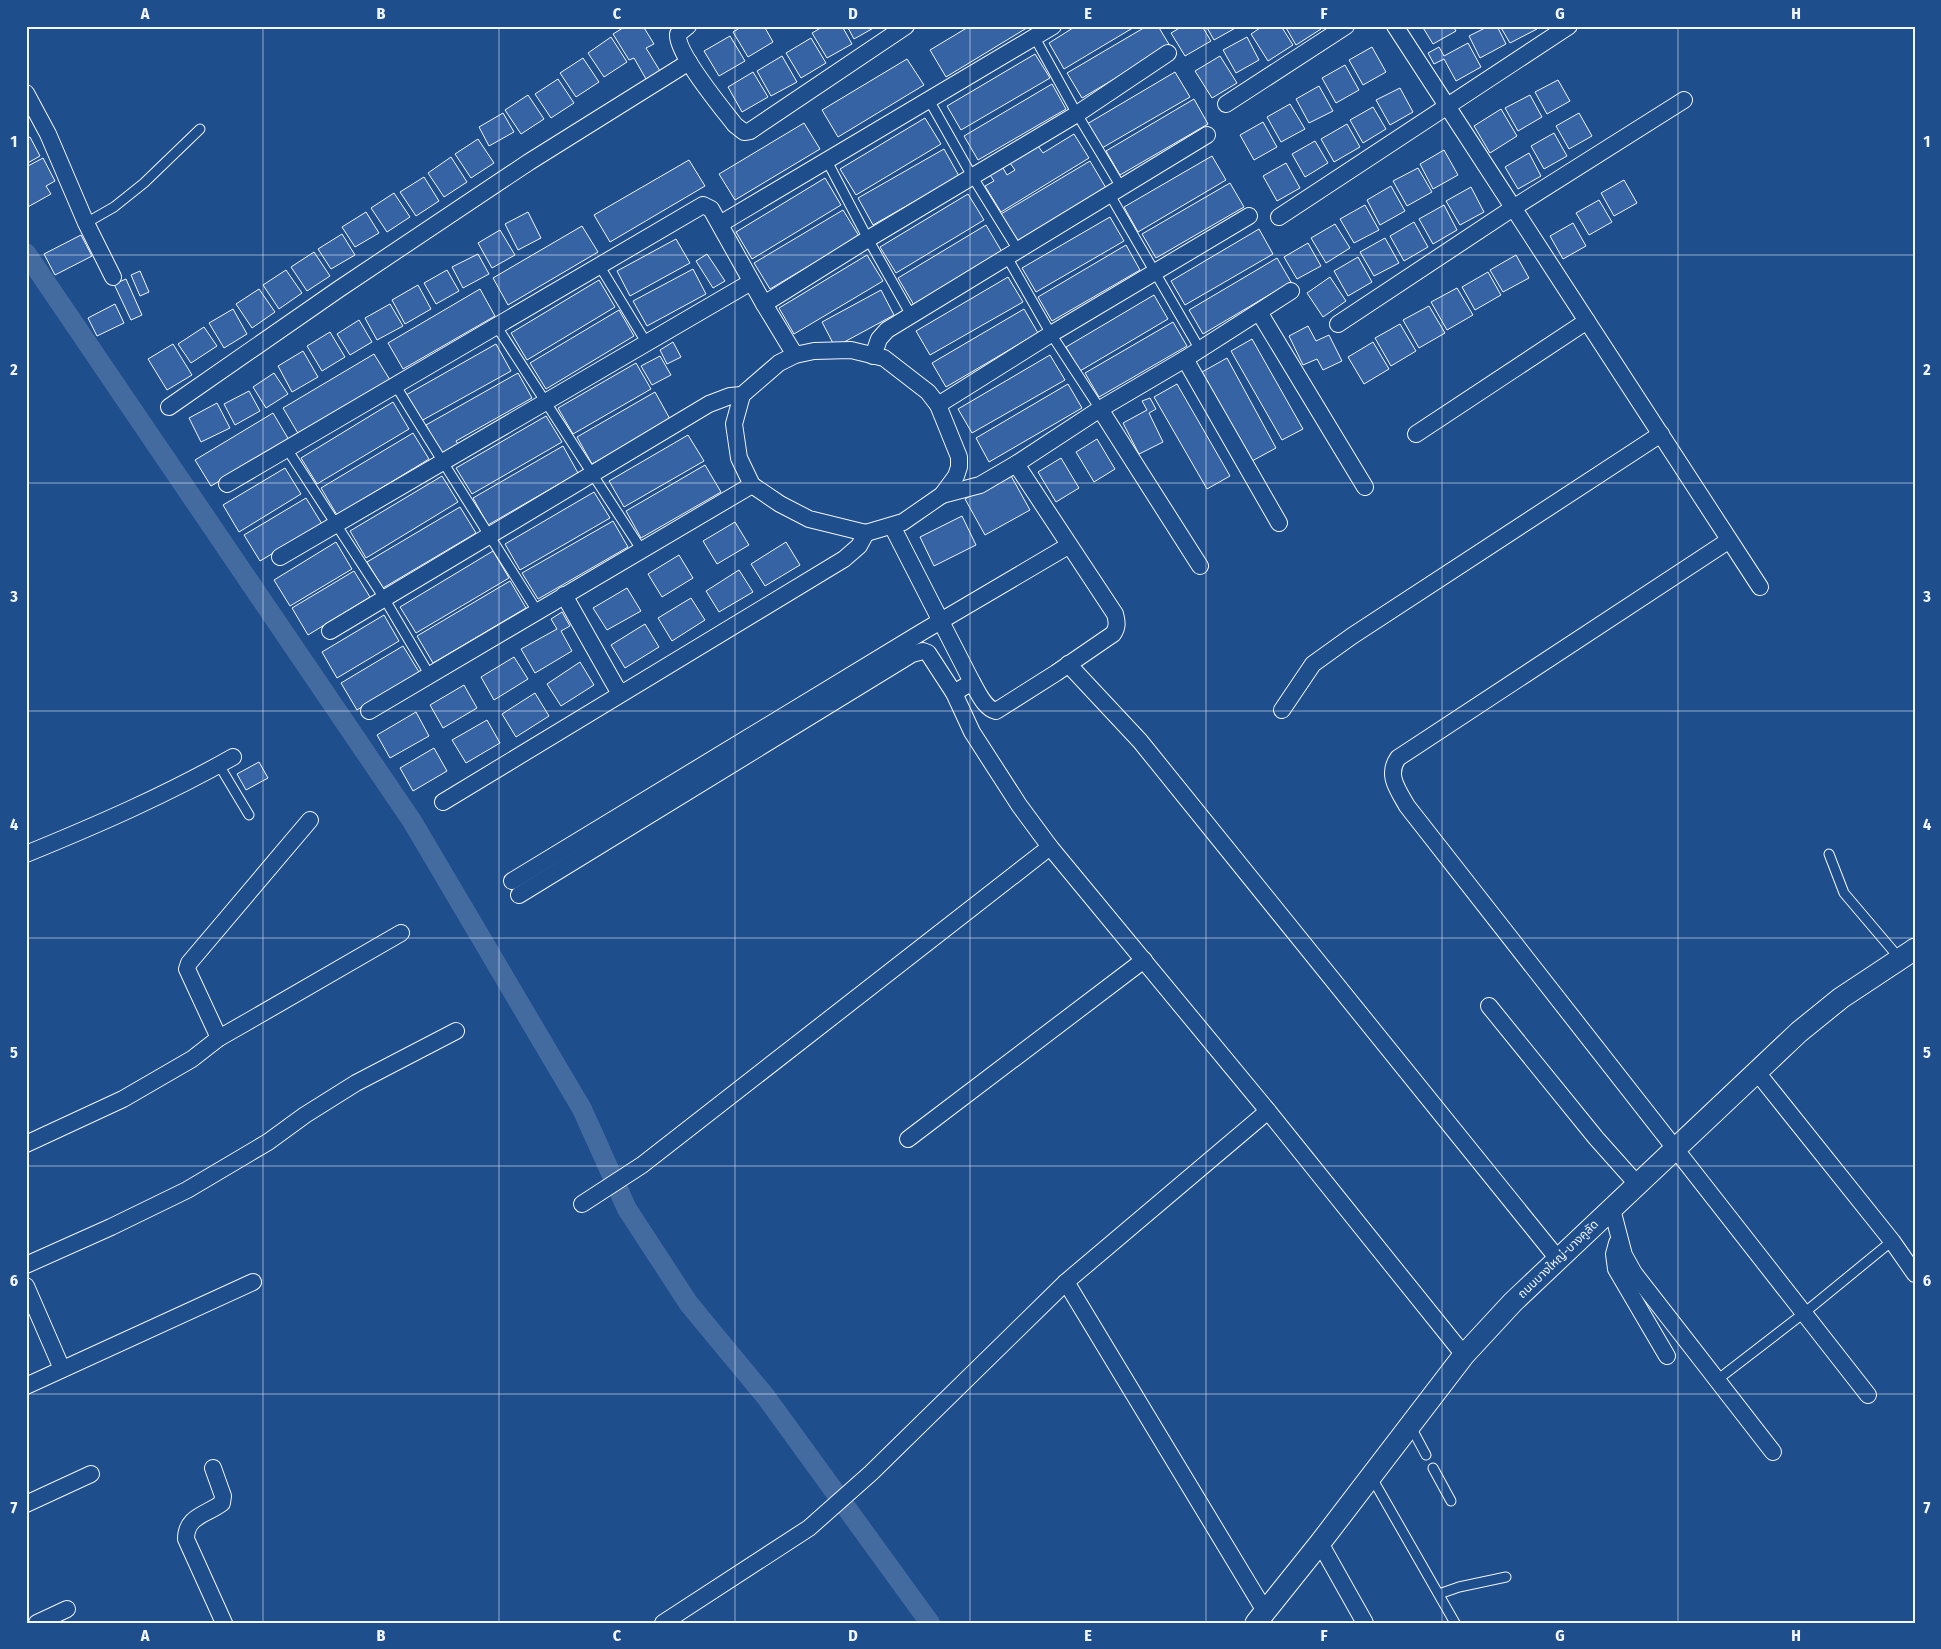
<svg xmlns="http://www.w3.org/2000/svg" width="1941" height="1649" viewBox="0 0 1941 1649" font-family="'Fira Sans Condensed','Noto Sans Thai',sans-serif">
<rect width="100%" height="100%" fill="#1f4e8c"/>
<g fill="none" stroke-linecap="round" stroke-linejoin="round">
<polyline stroke="#446ba0" stroke-width="20" points="26,253 412,821 582,1109 627,1209 689,1304 766,1397 930,1623"/>
</g>
<g fill="#3563a3" stroke="#f2f6ff">
<polygon points="626,26 643,26 654,44 646,48 660,71 646,79 634,58 629,60 613,34"/>
<polygon points="743,26 764,26 773,42 748,57 733,32"/>
<polygon points="824,26 842,26 852,44 827,58 812,33"/>
<polygon points="847,26 877,26 854,39"/>
<polygon points="970,26 1030,26 946,77 930,50"/>
<polygon points="1076,26 1136,26 1064,69 1049,43"/>
<polygon points="1147,26 1158,26 1170,46 1082,98 1067,73"/>
<polygon points="1183,26 1202,26 1211,41 1185,56 1171,33"/>
<polygon points="1206,26 1239,26 1214,40"/>
<polygon points="1263,26 1281,26 1293,45 1268,61 1251,34"/>
<polygon points="1285,26 1320,26 1321,29 1296,45"/>
<polygon points="1422,26 1453,26 1456,31 1433,44"/>
<polygon points="1489,26 1497,26 1506,44 1480,58 1469,36"/>
<polygon points="1500,26 1535,26 1537,29 1510,43"/>
<polygon points="730,36 745,61 719,76 704,51"/>
<polygon points="611,37 627,62 604,77 588,53"/>
<polygon points="1247,37 1259,60 1236,73 1223,50"/>
<polygon points="811,38 826,63 801,78 786,53"/>
<polygon points="1468,43 1481,67 1456,81 1444,59 1434,64 1428,53 1439,47 1444,56"/>
<polygon points="1372,47 1386,72 1363,85 1349,60"/>
<polygon points="1035,54 1050,78 961,130 947,106"/>
<polygon points="782,56 797,82 771,96 757,71"/>
<polygon points="1220,56 1237,83 1212,98 1195,71"/>
<polygon points="583,58 599,82 576,97 560,73"/>
<polygon points="907,59 924,85 838,137 822,110"/>
<polygon points="1345,65 1359,90 1336,103 1322,78"/>
<polygon points="753,72 768,97 742,112 728,87"/>
<polygon points="1175,72 1190,97 1102,148 1087,124"/>
<polygon points="558,79 574,103 551,118 535,94"/>
<polygon points="1558,80 1570,101 1547,114 1535,92"/>
<polygon points="1052,84 1066,109 978,160 964,136"/>
<polygon points="1319,86 1333,111 1309,123 1296,99"/>
<polygon points="1400,88 1413,112 1390,125 1376,100"/>
<polygon points="528,95 544,119 521,134 505,110"/>
<polygon points="1530,95 1542,117 1518,131 1505,108"/>
<polygon points="1194,99 1208,124 1120,175 1106,151"/>
<polygon points="1290,104 1305,129 1281,142 1267,117"/>
<polygon points="1373,107 1386,129 1363,143 1350,120"/>
<polygon points="1501,109 1517,136 1490,153 1474,126"/>
<polygon points="503,113 514,132 489,146 479,127"/>
<polygon points="1579,113 1592,136 1569,149 1556,126"/>
<polygon points="925,118 941,144 856,195 840,169"/>
<polygon points="1263,122 1277,147 1254,160 1240,135"/>
<polygon points="804,123 820,149 735,200 719,174"/>
<polygon points="1347,124 1360,147 1334,162 1321,139"/>
<polygon points="1554,133 1567,156 1544,169 1531,146"/>
<polygon points="1074,134 1089,158 1001,212 985,186 994,181 990,175 1003,168 1007,175 1015,170 1010,163 1038,146 1043,153"/>
<polygon points="30,137 40,156 26,164 26,139"/>
<polygon points="478,139 494,163 471,178 455,154"/>
<polygon points="1315,141 1328,163 1305,177 1292,154"/>
<polygon points="944,149 959,176 873,225 858,198"/>
<polygon points="1444,150 1458,175 1433,189 1420,164"/>
<polygon points="1529,153 1541,176 1518,189 1505,167"/>
<polygon points="1212,156 1226,180 1138,232 1124,207"/>
<polygon points="451,157 467,182 444,197 428,173"/>
<polygon points="43,158 55,181 46,186 51,194 26,208 26,167"/>
<polygon points="689,160 705,186 610,242 594,215"/>
<polygon points="1090,161 1106,188 1017,241 1001,214"/>
<polygon points="1286,163 1300,188 1277,201 1263,176"/>
<polygon points="1418,168 1432,192 1407,206 1393,181"/>
<polygon points="424,177 439,201 416,216 400,192"/>
<polygon points="825,178 841,205 752,259 736,232"/>
<polygon points="1624,180 1637,203 1614,216 1601,193"/>
<polygon points="1230,183 1244,207 1156,258 1142,234"/>
<polygon points="1391,186 1405,211 1380,225 1367,200"/>
<polygon points="1471,187 1484,212 1460,225 1446,201"/>
<polygon points="394,193 410,217 387,232 371,208"/>
<polygon points="968,194 984,220 896,273 880,247"/>
<polygon points="1599,200 1612,222 1589,235 1576,213"/>
<polygon points="1365,205 1379,230 1354,243 1340,219"/>
<polygon points="1444,205 1457,230 1433,244 1419,219"/>
<polygon points="843,210 859,236 770,289 754,263"/>
<polygon points="366,212 379,233 355,247 342,227"/>
<polygon points="528,212 541,238 518,250 505,224"/>
<polygon points="1110,217 1124,241 1036,292 1022,268"/>
<polygon points="1414,222 1428,247 1404,261 1390,236"/>
<polygon points="1573,223 1586,246 1563,259 1550,236"/>
<polygon points="1335,224 1350,248 1326,263 1311,238"/>
<polygon points="986,225 1002,252 914,305 898,278"/>
<polygon points="582,226 598,252 508,305 493,278"/>
<polygon points="1259,229 1273,254 1185,305 1171,281"/>
<polygon points="500,230 515,255 492,268 478,243"/>
<polygon points="342,234 355,255 331,269 318,249"/>
<polygon points="81,235 92,256 55,275 44,254"/>
<polygon points="1385,238 1399,263 1374,276 1360,252"/>
<polygon points="676,239 690,263 630,296 617,271"/>
<polygon points="1308,243 1321,266 1297,279 1284,257"/>
<polygon points="1126,245 1140,270 1052,321 1038,297"/>
<polygon points="314,252 330,276 307,291 291,267"/>
<polygon points="478,254 489,274 463,288 452,267"/>
<polygon points="707,254 725,281 713,288 696,261"/>
<polygon points="867,255 883,281 794,334 779,308"/>
<polygon points="1516,255 1529,278 1503,292 1490,270"/>
<polygon points="1358,257 1372,282 1348,296 1334,271"/>
<polygon points="1277,258 1291,282 1203,334 1189,310"/>
<polygon points="693,269 706,294 647,326 633,301"/>
<polygon points="286,270 302,293 279,309 263,285"/>
<polygon points="447,270 459,291 436,304 424,283"/>
<polygon points="140,271 149,292 140,296 131,275"/>
<polygon points="1488,272 1501,295 1475,310 1462,287"/>
<polygon points="1008,277 1023,302 930,355 916,331"/>
<polygon points="1330,277 1346,301 1323,317 1307,293"/>
<polygon points="126,279 142,315 131,320 114,284"/>
<polygon points="599,280 615,307 527,360 511,333"/>
<polygon points="418,285 431,309 405,324 392,300"/>
<polygon points="1457,288 1473,315 1447,330 1431,302"/>
<polygon points="259,289 275,312 252,328 236,304"/>
<polygon points="480,289 495,316 403,369 388,343"/>
<polygon points="881,290 894,315 835,347 822,322"/>
<polygon points="1154,295 1168,319 1080,371 1066,347"/>
<polygon points="115,304 124,323 97,336 88,318"/>
<polygon points="390,304 403,326 377,340 365,318"/>
<polygon points="1429,306 1445,333 1419,348 1403,320"/>
<polygon points="233,309 247,334 224,348 209,323"/>
<polygon points="1024,309 1038,333 946,387 932,363"/>
<polygon points="619,310 634,336 546,389 530,363"/>
<polygon points="359,320 372,342 350,355 337,334"/>
<polygon points="1173,322 1187,346 1099,397 1085,373"/>
<polygon points="1400,324 1416,351 1391,366 1375,338"/>
<polygon points="1308,326 1316,341 1329,335 1342,361 1323,370 1317,359 1303,365 1289,336"/>
<polygon points="204,327 217,346 191,363 178,344"/>
<polygon points="330,332 345,357 322,371 307,346"/>
<polygon points="1252,339 1303,429 1282,440 1231,351"/>
<polygon points="673,342 681,357 667,364 660,350"/>
<polygon points="1373,342 1389,369 1364,384 1348,357"/>
<polygon points="173,344 192,375 167,390 148,359"/>
<polygon points="496,344 511,371 421,421 406,395"/>
<polygon points="303,351 318,377 292,392 278,366"/>
<polygon points="374,354 390,380 299,435 283,408"/>
<polygon points="1050,355 1065,380 972,433 958,409"/>
<polygon points="660,356 671,375 652,385 641,366"/>
<polygon points="1227,358 1276,448 1252,461 1202,372"/>
<polygon points="636,363 651,389 573,434 558,408"/>
<polygon points="274,373 288,394 266,408 253,387"/>
<polygon points="518,373 532,398 456,441 460,447 443,457 426,425"/>
<polygon points="1068,384 1082,408 989,462 976,438"/>
<polygon points="1177,384 1230,476 1207,489 1154,397"/>
<polygon points="249,391 260,411 235,425 224,404"/>
<polygon points="655,392 670,419 592,464 577,437"/>
<polygon points="1150,398 1156,409 1149,413 1163,442 1139,454 1123,423 1147,410 1142,401"/>
<polygon points="393,402 409,429 317,484 301,458"/>
<polygon points="217,403 230,428 201,442 189,418"/>
<polygon points="273,413 289,440 211,486 195,460"/>
<polygon points="546,416 562,442 472,494 456,468"/>
<polygon points="413,433 429,459 337,515 321,488"/>
<polygon points="688,435 704,461 624,507 609,481"/>
<polygon points="1097,439 1115,469 1094,482 1076,452"/>
<polygon points="563,446 578,473 488,525 473,498"/>
<polygon points="1061,458 1079,488 1056,502 1038,472"/>
<polygon points="705,465 721,492 641,538 626,511"/>
<polygon points="285,468 301,494 239,532 223,505"/>
<polygon points="1010,474 1030,510 985,535 965,499"/>
<polygon points="442,476 458,502 366,558 350,531"/>
<polygon points="594,492 610,518 520,570 505,544"/>
<polygon points="306,498 322,524 260,561 244,535"/>
<polygon points="460,507 476,533 383,588 367,562"/>
<polygon points="962,516 976,545 934,566 920,537"/>
<polygon points="613,521 628,547 538,599 522,573"/>
<polygon points="735,522 749,545 717,564 703,541"/>
<polygon points="336,542 352,569 290,606 274,580"/>
<polygon points="786,542 800,565 765,586 751,564"/>
<polygon points="493,551 509,578 416,633 400,607"/>
<polygon points="679,555 693,578 662,597 648,574"/>
<polygon points="739,570 753,592 719,612 706,591"/>
<polygon points="354,571 370,597 308,635 292,608"/>
<polygon points="510,581 526,608 433,663 417,636"/>
<polygon points="627,588 641,611 607,630 593,608"/>
<polygon points="691,598 705,620 672,641 658,618"/>
<polygon points="562,612 570,626 561,631 572,651 535,673 521,649 557,629 551,619"/>
<polygon points="384,615 399,641 337,678 322,652"/>
<polygon points="645,624 659,647 625,668 611,645"/>
<polygon points="403,646 419,672 357,710 341,683"/>
<polygon points="514,657 528,679 494,700 481,677"/>
<polygon points="580,662 594,685 561,706 547,684"/>
<polygon points="464,685 477,708 443,728 430,705"/>
<polygon points="535,693 549,716 516,737 502,714"/>
<polygon points="416,712 429,736 390,758 377,735"/>
<polygon points="487,720 500,743 466,763 452,740"/>
<polygon points="434,748 447,771 413,791 400,768"/>
<polygon points="259,762 268,778 246,790 237,774"/>
</g>
<g fill="none" stroke-linecap="round" stroke-linejoin="round">
<defs>
<g id="service">
<polyline points="1035,38 1077,114 1121,187"/>
<polyline points="929,100 972,176 1018,250"/>
<polyline points="827,161 868,239 911,315"/>
<polyline points="1110,195 1199,348"/>
<polyline points="86,223 114,207 144,183 200,129"/>
<polyline points="1007,257 1051,334 1100,409"/>
<polyline points="599,265 646,342"/>
<polyline points="497,327 641,549"/>
<path d="M396 386C442 462 490 536 537 611"/>
<polyline points="287,449 384,598 429,674"/>
<polyline points="219,765 249,815"/>
<polyline points="1829,854 1844,893 1900,959"/>
<polyline points="1717,1380 1804,1313 1892,1241"/>
<polyline points="1411,1427 1426,1455"/>
<polyline points="1433,1468 1451,1501"/>
<polyline points="1372,1478 1455,1623"/>
<polyline points="1439,1594 1459,1587 1506,1577"/>
</g>
<g id="minor">
<path d="M688 26 678 34C676 53 722 108 735 125L744 132 750 131 906 26"/>
<polyline points="1395,26 1760,587"/>
<polyline points="26,93 48,134 86,223 113,277"/>
<polyline points="1226,104 1346,26"/>
<polyline points="1279,217 1569,26"/>
<polyline points="720,224 1053,26"/>
<polyline points="764,304 868,239 1077,114 1168,53"/>
<polyline points="1259,312 1365,487"/>
<polyline points="1338,324 1513,208 1684,100"/>
<polygon points="851,350 884,358 928,392 938,405 959,457 959,467 956,476 942,495 903,522 866,533 809,519 780,504 752,485 739,458 734,424 742,395 779,363 795,355 814,351"/>
<polyline points="873,356 879,339 887,330 1207,135"/>
<polyline points="1185,359 1279,523"/>
<polyline points="938,405 1051,334 1249,216"/>
<polyline points="169,407 339,289 529,162 689,62"/>
<polyline points="1100,409 1200,566"/>
<polyline points="1416,434 1587,321"/>
<polyline points="227,484 703,205 711,209 764,304 795,355"/>
<polyline points="942,495 980,485 1016,464 1100,409 1185,359 1291,291"/>
<polyline points="892,526 972,682 954,693 972,732 1019,805 1050,847 1268,1111 1464,1355"/>
<path d="M1728 541 1398 758C1386 775 1398 790 1407 806L1868 1395"/>
<polyline points="280,557 751,282"/>
<polyline points="564,595 620,694"/>
<polyline points="330,631 709,404 730,396 742,395"/>
<polyline points="1068,664 1140,741 1558,1259"/>
<path d="M972 682C978 692 984 708 996 711L1056 673 1113 634C1118 627 1117 622 1115 614L1016 464"/>
<polyline points="1282,710 1313,664 1352,636 1661,434"/>
<polyline points="369,711 752,485"/>
<polyline points="443,802 844,559 859,546 866,533"/>
<path d="M26 854C97 825 166 795 233 757"/>
<polyline points="512,881 922,632 1068,546"/>
<polyline points="519,895 912,654 923,651 928,653 954,693"/>
<polyline points="1489,1006 1596,1138 1637,1184"/>
<polyline points="219,1038 187,969 189,963 310,820"/>
<polyline points="1756,1071 1892,1241 1915,1274"/>
<polyline points="908,1139 1144,960"/>
<polyline points="26,1144 123,1099 192,1059 219,1038 247,1022 401,933"/>
<polyline points="582,1204 642,1165 1050,847"/>
<polyline points="1612,1209 1624,1255 1634,1273 1773,1452"/>
<polyline points="1617,1243 1614,1254 1616,1269 1667,1356"/>
<polyline points="26,1265 111,1227 187,1190 268,1142 305,1115 356,1083 456,1031"/>
<polyline points="1066,1282 1265,1611"/>
<polyline points="26,1286 62,1369"/>
<polyline points="26,1386 253,1282"/>
<path d="M213 1468 223 1496 222 1503C206 1515 186 1516 186 1539L224 1623"/>
<polyline points="26,1504 91,1474"/>
<polyline points="1320,1543 1365,1623"/>
<polyline points="37,1623 67,1609"/>
<polyline points="663,1623 809,1528 871,1473 1066,1282 1268,1111"/>
</g>
<polyline id="tertiary" points="1256,1623 1320,1543 1464,1355 1513,1302 1799,1032 1841,998 1915,949"/>
</defs>
<use href="#service" stroke="#f2f6ff" stroke-width="11"/>
<use href="#minor" stroke="#f2f6ff" stroke-width="18"/>
<use href="#tertiary" stroke="#f2f6ff" stroke-width="23"/>
<use href="#service" stroke="#1f4e8c" stroke-width="9"/>
<use href="#minor" stroke="#1f4e8c" stroke-width="16"/>
<use href="#tertiary" stroke="#1f4e8c" stroke-width="21"/>
</g>
<path fill="none" stroke="#f2f6ff" stroke-width="1" stroke-opacity="0.55" d="M263 26V1623M499 26V1623M735 26V1623M970 26V1623M1206 26V1623M1442 26V1623M1678 26V1623M26 255H1915M26 483H1915M26 711H1915M26 938H1915M26 1166H1915M26 1394H1915"/>
<g text-anchor="middle" stroke-width="4" stroke-linejoin="round" paint-order="stroke">
<g font-size="12" fill="#f2f6ff" stroke="#1f4e8c">
<text transform="translate(1558 1259) rotate(-44)" y="4">ถนนบางใหญ่-บางคูลัด</text>
</g>
</g>
<rect width="1941" height="1649" fill="none" stroke="#1f4e8c" stroke-width="55"/>
<rect x="28" y="28" width="1886" height="1594" fill="none" stroke="#f2f6ff" stroke-width="2"/>
<g font-size="16" text-anchor="middle" font-weight="bold" fill="#f2f6ff">
<text x="145" y="19">A</text>
<text x="381" y="19">B</text>
<text x="617" y="19">C</text>
<text x="853" y="19">D</text>
<text x="1088" y="19">E</text>
<text x="1324" y="19">F</text>
<text x="1560" y="19">G</text>
<text x="1796" y="19">H</text>
<text x="14" y="147">1</text>
<text x="1927" y="147">1</text>
<text x="14" y="375">2</text>
<text x="1927" y="375">2</text>
<text x="14" y="602">3</text>
<text x="1927" y="602">3</text>
<text x="14" y="830">4</text>
<text x="1927" y="830">4</text>
<text x="14" y="1058">5</text>
<text x="1927" y="1058">5</text>
<text x="14" y="1286">6</text>
<text x="1927" y="1286">6</text>
<text x="14" y="1513">7</text>
<text x="1927" y="1513">7</text>
<text x="145" y="1641">A</text>
<text x="381" y="1641">B</text>
<text x="617" y="1641">C</text>
<text x="853" y="1641">D</text>
<text x="1088" y="1641">E</text>
<text x="1324" y="1641">F</text>
<text x="1560" y="1641">G</text>
<text x="1796" y="1641">H</text>
</g>
</svg>
